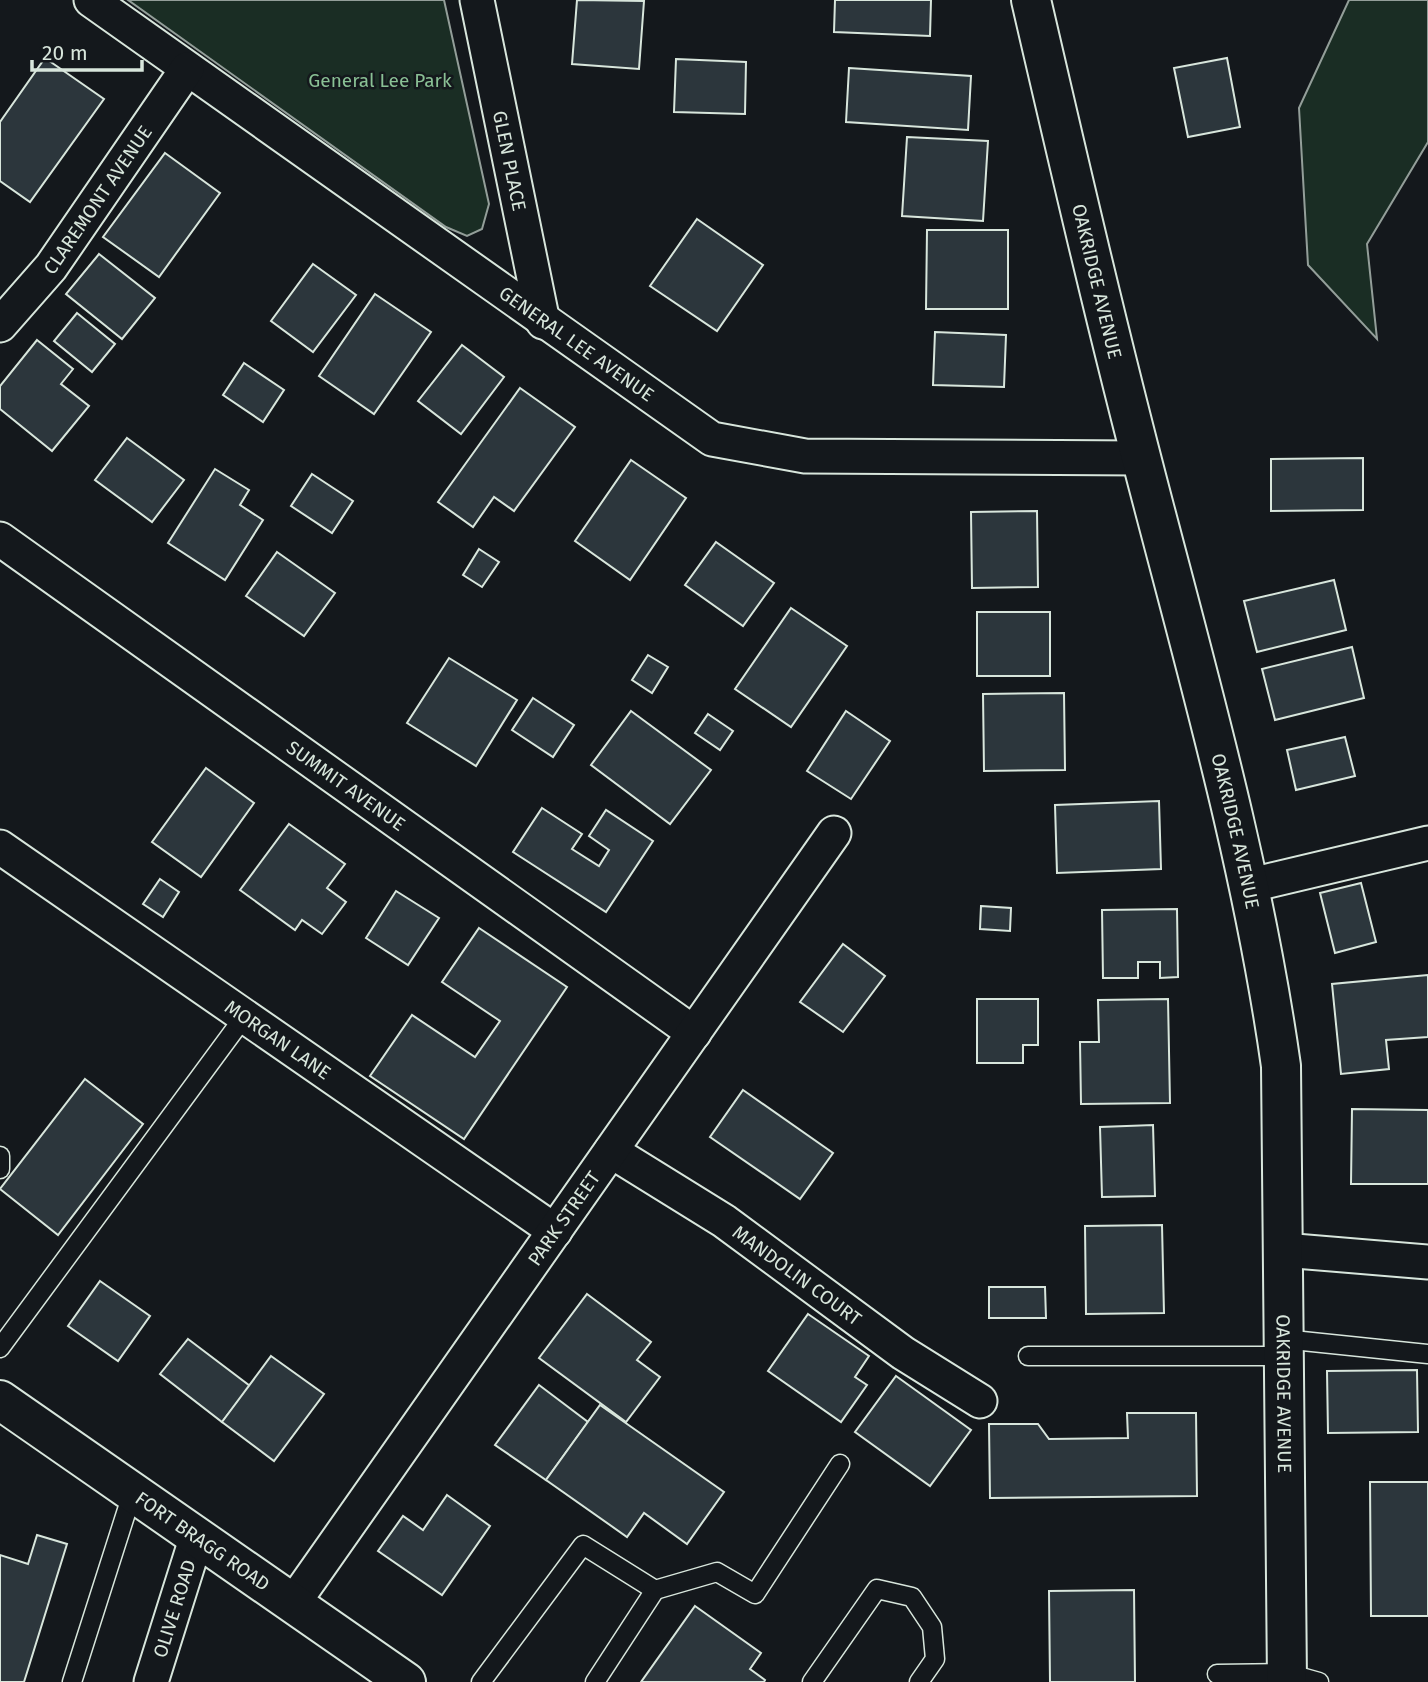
<svg xmlns="http://www.w3.org/2000/svg" width="1428" height="1682" viewBox="0 0 1428 1682" font-family="'Fira Sans',sans-serif">
<rect width="100%" height="100%" fill="#14181c"/>
<g fill="#1a2d24" stroke="#939e99" stroke-width="2">
<polygon points="128,0 444,0 489,204 482,229 467,236 446,227"/>
<polygon points="1349,0 1428,0 1428,142 1367,244 1377,339 1308,265 1299,108"/>
</g>
<g fill="#2c363c" stroke="#d8e6dc" stroke-width="2">
<polygon points="577,0 644,1 639,69 572,64"/>
<polygon points="835,0 931,0 930,36 834,32"/>
<polygon points="45,58 104,99 30,202 0,181 0,122"/>
<polygon points="1227,58 1240,127 1188,137 1174,68"/>
<polygon points="676,59 746,62 745,114 674,112"/>
<polygon points="849,68 971,76 968,130 846,122"/>
<polygon points="907,137 988,141 983,221 902,216"/>
<polygon points="165,153 220,193 159,277 103,237"/>
<polygon points="697,219 763,265 717,331 650,286"/>
<polygon points="927,230 1008,230 1008,309 926,309"/>
<polygon points="99,254 155,298 122,339 66,294"/>
<polygon points="313,264 356,295 313,352 271,321"/>
<polygon points="375,294 431,332 374,414 319,376"/>
<polygon points="77,313 115,344 92,372 54,341"/>
<polygon points="935,332 1006,335 1004,387 933,385"/>
<polygon points="37,340 73,369 61,384 89,406 52,451 0,409 0,386"/>
<polygon points="462,345 504,377 461,434 418,401"/>
<polygon points="244,363 284,390 263,422 223,395"/>
<polygon points="520,388 575,427 514,511 494,497 473,527 438,502"/>
<polygon points="127,438 184,480 152,522 95,480"/>
<polygon points="1363,458 1363,510 1271,511 1271,459"/>
<polygon points="631,460 686,498 630,580 575,541"/>
<polygon points="215,469 249,490 240,505 263,520 225,580 168,543"/>
<polygon points="312,474 353,501 332,533 291,506"/>
<polygon points="1037,511 1038,587 972,588 971,512"/>
<polygon points="716,542 774,583 743,626 685,585"/>
<polygon points="479,549 499,562 482,587 463,575"/>
<polygon points="277,552 335,593 304,636 246,596"/>
<polygon points="1334,580 1346,630 1257,652 1244,601"/>
<polygon points="791,608 847,646 791,727 735,689"/>
<rect x="977" y="612" width="73" height="64"/>
<polygon points="1352,647 1364,698 1275,720 1262,669"/>
<polygon points="648,655 668,667 652,693 632,680"/>
<polygon points="449,658 517,700 476,766 407,723"/>
<polygon points="1064,693 1065,770 984,771 983,694"/>
<polygon points="533,698 574,725 553,757 512,730"/>
<polygon points="631,711 711,770 670,824 591,765"/>
<polygon points="846,711 890,741 851,799 807,771"/>
<polygon points="708,714 733,731 720,750 695,733"/>
<polygon points="1345,737 1355,776 1296,790 1287,750"/>
<polygon points="206,768 254,803 201,877 152,842"/>
<polygon points="1159,801 1161,869 1057,873 1055,805"/>
<polygon points="542,808 582,834 572,849 599,866 609,850 589,836 606,810 653,841 606,912 513,852"/>
<polygon points="289,824 345,864 327,888 346,902 322,934 302,920 295,930 240,890"/>
<polygon points="160,879 179,892 163,917 143,904"/>
<polygon points="1361,883 1376,942 1335,953 1320,893"/>
<polygon points="396,891 439,918 408,965 366,938"/>
<polygon points="981,906 1011,908 1010,931 980,929"/>
<polygon points="1177,909 1178,977 1160,978 1160,962 1138,962 1138,978 1103,978 1102,910"/>
<polygon points="479,928 567,987 464,1139 370,1076 412,1015 475,1057 500,1021 442,982"/>
<polygon points="843,944 885,976 843,1032 800,1002"/>
<polygon points="1428,975 1428,1037 1386,1040 1389,1069 1341,1074 1332,984"/>
<polygon points="977,999 1038,999 1038,1045 1023,1045 1023,1063 977,1063"/>
<polygon points="1168,999 1170,1103 1081,1104 1080,1042 1099,1042 1098,1000"/>
<polygon points="85,1079 143,1124 58,1235 0,1189"/>
<polygon points="743,1090 833,1153 800,1199 710,1137"/>
<polygon points="1352,1109 1428,1110 1428,1184 1351,1184"/>
<polygon points="1153,1125 1155,1196 1102,1197 1100,1127"/>
<polygon points="1162,1225 1164,1313 1086,1314 1085,1226"/>
<polygon points="100,1281 150,1316 118,1361 68,1326"/>
<polygon points="989,1287 1045,1287 1046,1318 989,1318"/>
<polygon points="587,1294 651,1342 637,1360 660,1377 626,1422 539,1358"/>
<polygon points="808,1314 869,1356 855,1377 867,1385 841,1422 768,1371"/>
<polygon points="188,1339 250,1386 222,1422 160,1374"/>
<polygon points="271,1356 324,1394 274,1461 222,1422"/>
<polygon points="1417,1370 1418,1432 1328,1433 1327,1371"/>
<polygon points="896,1376 971,1430 930,1486 855,1432"/>
<polygon points="539,1385 588,1422 546,1480 495,1445"/>
<polygon points="600,1405 724,1492 687,1544 644,1513 627,1537 546,1480"/>
<polygon points="1127,1413 1196,1413 1197,1496 990,1498 989,1424 1038,1424 1049,1439 1128,1438"/>
<polygon points="1370,1482 1428,1482 1428,1616 1371,1616"/>
<polygon points="447,1495 490,1526 442,1595 378,1551 403,1516 423,1530"/>
<polygon points="37,1535 67,1544 24,1682 0,1682 0,1555 28,1564"/>
<polygon points="1134,1590 1135,1682 1050,1682 1049,1591"/>
<polygon points="695,1606 761,1653 750,1669 765,1680 764,1682 641,1682"/>
</g>
<g fill="none" stroke-linecap="round" stroke-linejoin="round">
<defs>
<g id="service">
<polyline points="0,1156 0,1169"/>
<polyline points="1283,1339 1428,1354"/>
<polyline points="0,1348 244,1017"/>
<polyline points="1028,1356 1283,1356"/>
<polyline points="1217,1674 1287,1673 1319,1682"/>
<polyline points="72,1682 133,1491"/>
<polyline points="481,1682 583,1545 655,1590 717,1572 755,1594 840,1464"/>
<polyline points="595,1682 655,1590"/>
<polyline points="812,1682 877,1589 912,1597 932,1627 935,1659 919,1682"/>
</g>
<g id="minor">
<path id="s1" d="M91 0 712 439 805 456 1141 458"/>
<path id="s2" d="M477 0 543 322"/>
<path id="s3" d="M0 325 51 267 187 69"/>
<path id="s4" d="M0 539 694 1033"/>
<path id="s5" d="M0 847 555 1231"/>
<polyline points="1251,885 1428,843"/>
<path id="s6" d="M611 1151 724 1221 903 1353 980 1401"/>
<polyline points="1283,1250 1428,1262"/>
<path id="s7" d="M294 1602 834 833"/>
<path id="s8" d="M151 1682 197 1536"/>
</g>
<g id="tertiary">
<path id="s9" d="M1031 0C1070 168 1109 336 1153 503 1202 690 1254 875 1281 1066L1287 1682"/>
</g>
<g id="primary">
<path id="s10" d="M0 1400 406 1682"/>
</g>
</defs>
<use href="#service" stroke="#d8e6dc" stroke-width="21"/>
<use href="#minor" stroke="#d8e6dc" stroke-width="37"/>
<use href="#tertiary" stroke="#d8e6dc" stroke-width="42"/>
<use href="#primary" stroke="#d8e6dc" stroke-width="42"/>
<use href="#service" stroke="#14181c" stroke-width="18"/>
<use href="#minor" stroke="#14181c" stroke-width="33"/>
<use href="#tertiary" stroke="#14181c" stroke-width="38"/>
<use href="#primary" stroke="#14181c" stroke-width="38"/>
</g>
<g text-anchor="middle" stroke-width="5" stroke-linejoin="round" paint-order="stroke">
<g font-size="19" fill="#8ac095" stroke="#14181c">
<text x="380" y="87">General Lee Park</text>
</g>
<g font-size="19" fill="#d8e6dc" stroke="#14181c">
<text dy="7" stroke="none"><textPath href="#s2" startOffset="164">GLEN PLACE</textPath></text>
<text dy="7" stroke="none"><textPath href="#s3" startOffset="159">CLAREMONT AVENUE</textPath></text>
<text dy="7" stroke="none"><textPath href="#s9" startOffset="289">OAKRIDGE AVENUE</textPath></text>
<text dy="7" stroke="none"><textPath href="#s1" startOffset="595">GENERAL LEE AVENUE</textPath></text>
<text dy="7" stroke="none"><textPath href="#s4" startOffset="425">SUMMIT AVENUE</textPath></text>
<text dy="7" stroke="none"><textPath href="#s9" startOffset="856">OAKRIDGE AVENUE</textPath></text>
<text dy="7" stroke="none"><textPath href="#s5" startOffset="338">MORGAN LANE</textPath></text>
<text dy="7" stroke="none"><textPath href="#s7" startOffset="469">PARK STREET</textPath></text>
<text dy="7" stroke="none"><textPath href="#s6" startOffset="224">MANDOLIN COURT</textPath></text>
<text dy="7" stroke="none"><textPath href="#s9" startOffset="1423">OAKRIDGE AVENUE</textPath></text>
<text dy="7" stroke="none"><textPath href="#s10" startOffset="247">FORT BRAGG ROAD</textPath></text>
<text dy="7" stroke="none"><textPath href="#s8" startOffset="77">OLIVE ROAD</textPath></text>
</g>
</g>
<path d="M32 60v10h110v-10" fill="none" stroke="#d8e6dc" stroke-width="3.5"/>
<text x="42" y="60" font-size="21" fill="#d8e6dc" stroke="#14181c" stroke-width="5" paint-order="stroke">20 m</text>
</svg>
